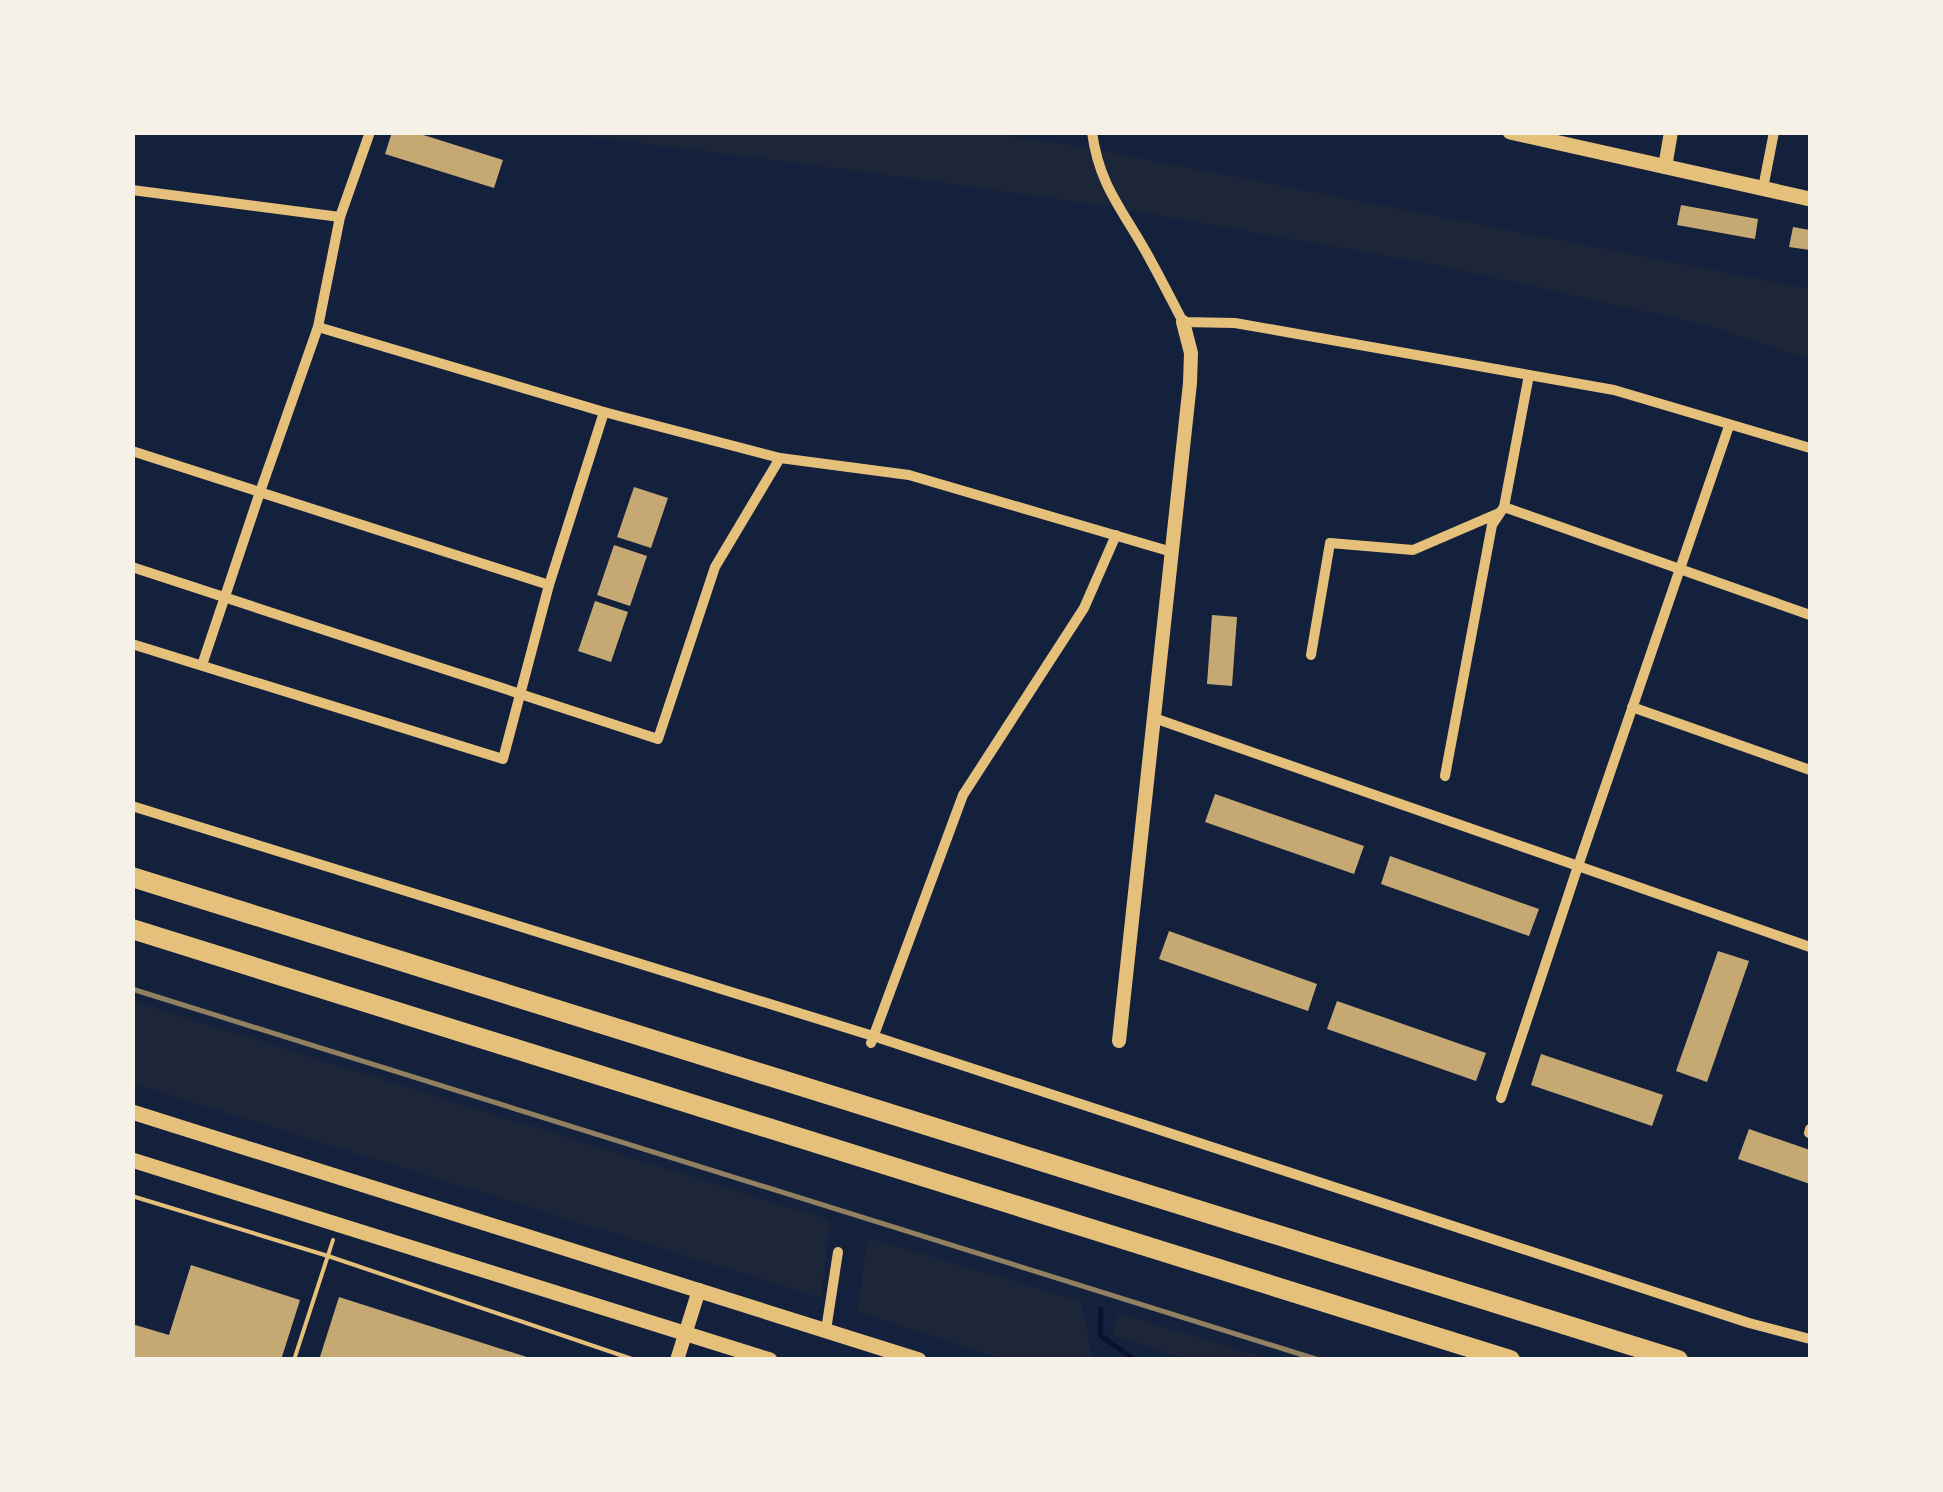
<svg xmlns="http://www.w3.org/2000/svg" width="1943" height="1492" viewBox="0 0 1943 1492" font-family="'Sofia Sans Condensed',sans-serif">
<rect width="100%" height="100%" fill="#14213d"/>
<g fill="#1d2539">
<polygon points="985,132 1094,149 1810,289 1810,360 1705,325 1437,265 1118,208 850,170 560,133"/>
<polygon points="133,1001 830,1220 821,1298 133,1084"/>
<polygon points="868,1238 1081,1301 1093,1359 1002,1359 857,1312"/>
<polygon points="1118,1313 1270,1359 1184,1359 1113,1335"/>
</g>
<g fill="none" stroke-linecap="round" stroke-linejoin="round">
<polyline stroke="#0b132b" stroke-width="5" points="1101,1309 1100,1335 1135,1360"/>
</g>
<g fill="#c6a872">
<polygon points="392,132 414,132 503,160 494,188 385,154"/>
<polygon points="1681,205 1758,219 1755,239 1677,225"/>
<polygon points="1793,227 1810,230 1810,250 1789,247"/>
<polygon points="634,487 668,498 651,548 617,537"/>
<polygon points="614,545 647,556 630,606 597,595"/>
<polygon points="595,601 628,612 611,662 578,651"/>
<polygon points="1212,615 1237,617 1232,686 1207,684"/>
<polygon points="1215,794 1364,846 1354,874 1205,822"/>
<polygon points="1390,856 1539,909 1529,936 1381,884"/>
<polygon points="1169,931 1317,984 1308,1011 1159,959"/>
<polygon points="1718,951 1749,961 1707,1082 1676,1071"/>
<polygon points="1337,1001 1486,1053 1476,1081 1327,1029"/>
<polygon points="1541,1054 1663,1095 1652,1126 1531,1085"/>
<polygon points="1749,1129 1810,1150 1810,1184 1738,1159"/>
<polygon points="191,1265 300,1300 281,1360 132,1360 132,1324 169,1335"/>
<polygon points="339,1297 533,1359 533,1360 319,1360"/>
</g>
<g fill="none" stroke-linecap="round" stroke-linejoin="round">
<g stroke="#e5c07b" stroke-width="4">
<polyline points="132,1196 328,1256 635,1360"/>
<polyline points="294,1360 333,1240"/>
</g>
<g stroke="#e5c07b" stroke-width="10">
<polyline points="370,132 340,217 318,327 604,412 780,458"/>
<path d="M1092 132C1099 185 1122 209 1146 252 1159 275 1171 299 1183 322L1235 323 1614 390 1810 448"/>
<polyline points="1763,188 1774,132"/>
<polyline points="132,190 340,217"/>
<polyline points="132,451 549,585 604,412"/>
<polyline points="1504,507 1810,615"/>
<polyline points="132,567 658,739 715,567 780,458 909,475 1172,552"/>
<polyline points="132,644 503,759 549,585"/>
<polyline points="1311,655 1330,543 1413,550 1499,513"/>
<polyline points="202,665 260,492 318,327"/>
<polyline points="1632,707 1810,770"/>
<polyline points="1154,718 1810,947"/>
<polyline points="1445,776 1492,525 1504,507 1529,375"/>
<polyline points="132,806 873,1036 1749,1323 1810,1339"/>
<polyline points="871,1043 963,795 1084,608 1116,535"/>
<polyline points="1501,1098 1578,866 1729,426"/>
<polyline points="1809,1133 1810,1129"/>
<polyline points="826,1330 838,1252"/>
</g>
<g stroke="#e5c07b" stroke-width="14">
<polyline points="1665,167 1671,132"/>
<polyline points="1119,1041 1190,383 1191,353 1183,322"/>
<polyline points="677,1360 699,1290"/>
</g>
<g stroke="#e5c07b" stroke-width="15">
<polyline points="1510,132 1810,199"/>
<polyline points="132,1112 919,1360"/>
<polyline points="132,1160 770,1360"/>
</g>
<g stroke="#e5c07b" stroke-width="20">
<polyline points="132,877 1678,1360"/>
<polyline points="132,929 1510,1360"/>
</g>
<polyline stroke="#918062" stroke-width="5" points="132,989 1319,1360"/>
</g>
<rect width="1943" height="1492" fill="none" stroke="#f6f1e7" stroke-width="270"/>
</svg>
